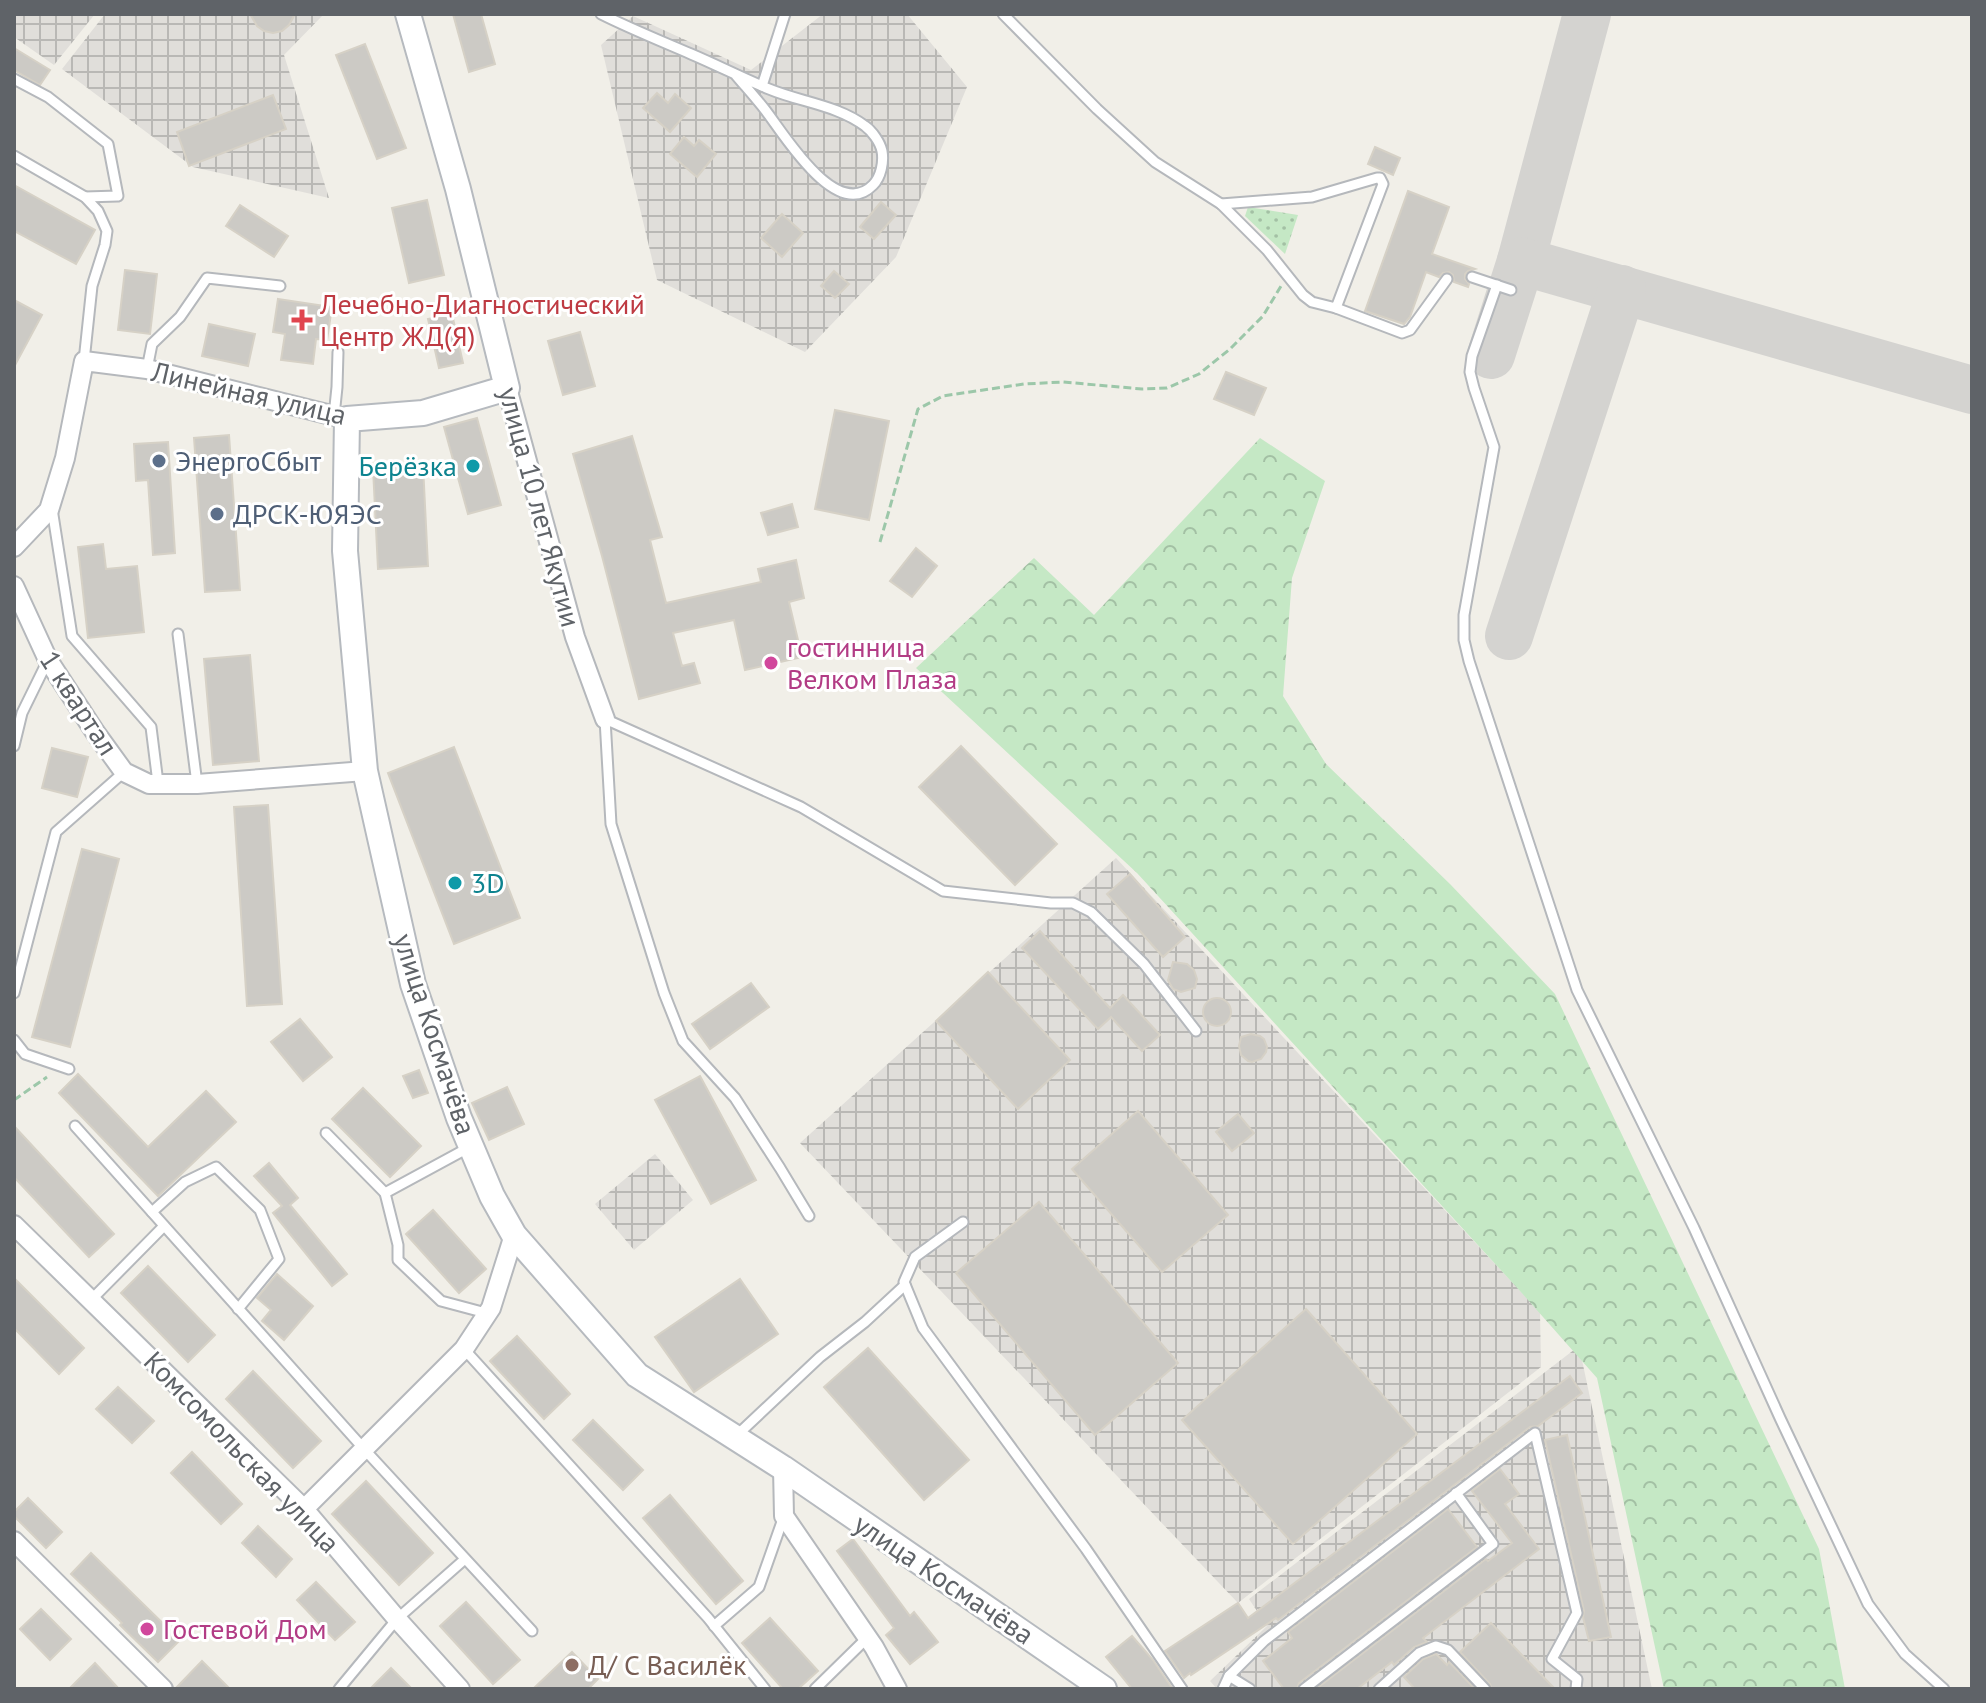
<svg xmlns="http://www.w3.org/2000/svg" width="1986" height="1703" viewBox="0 0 1986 1703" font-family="'PT Sans',sans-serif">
<defs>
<pattern id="industrial-grid" width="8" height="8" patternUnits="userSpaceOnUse" patternTransform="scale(2)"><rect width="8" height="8" fill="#e0deda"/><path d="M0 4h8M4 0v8" fill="none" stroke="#b9b8b5"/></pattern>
<pattern id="green-dots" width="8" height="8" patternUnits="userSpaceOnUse" patternTransform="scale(2)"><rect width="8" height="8" fill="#c5e8c5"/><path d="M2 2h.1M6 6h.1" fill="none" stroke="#a3c0a4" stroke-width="1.8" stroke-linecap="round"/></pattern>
<pattern id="forest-crowns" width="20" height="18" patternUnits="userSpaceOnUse" patternTransform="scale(2)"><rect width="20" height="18" fill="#c5e8c5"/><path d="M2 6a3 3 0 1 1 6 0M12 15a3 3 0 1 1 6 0" fill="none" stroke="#a3c0a4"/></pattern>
</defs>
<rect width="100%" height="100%" fill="#f1efe8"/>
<g fill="url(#industrial-grid)">
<polygon points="14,14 95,14 54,65 14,37"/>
<polygon points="105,14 324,14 284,55 329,198 193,167 62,69"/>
<polygon points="823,14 907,14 967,87 896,257 805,352 657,280 601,45 633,16 751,70"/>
<polygon points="1116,858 1540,1312 1541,1367 1238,1603 800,1143"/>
<polygon points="655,1154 693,1200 634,1250 595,1204"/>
<polygon points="1579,1346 1652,1689 1217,1689 1210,1681 1267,1626 1249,1599"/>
</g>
<polygon fill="url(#green-dots)" points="1248,207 1298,215 1285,254 1245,216"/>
<polygon fill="url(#forest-crowns)" points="1260,438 1325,481 1292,578 1283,696 1326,764 1450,884 1555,994 1819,1549 1845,1689 1664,1689 1597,1378 1520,1291 1137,873 916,668 1034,558 1094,615"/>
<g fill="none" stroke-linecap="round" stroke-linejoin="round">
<g stroke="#d4d3d0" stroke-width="48">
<polyline points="1521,261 1587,14"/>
<polyline points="1491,355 1521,261 1972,390"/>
<polyline points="1509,636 1622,289"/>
</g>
</g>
<g fill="#cccac5" stroke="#d6d1c6" stroke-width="2">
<polygon points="250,14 295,14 289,25 282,31 273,33 264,31 257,26"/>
<polygon points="453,14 481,14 495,64 469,72"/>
<polygon points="365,44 406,148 377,159 336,55"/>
<polygon points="14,48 50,70 40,85 14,70"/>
<polygon points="657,93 668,103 675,94 691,108 670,132 643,108"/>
<polygon points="273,95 286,129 189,166 177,132"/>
<polygon points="684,137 694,146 699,140 716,154 697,177 670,154"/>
<polygon points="1375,147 1400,158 1393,175 1368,164"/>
<polygon points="14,185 95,230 76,264 14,231"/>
<polygon points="1408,191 1449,207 1432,254 1475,269 1468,271 1465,274 1465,279 1469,284 1468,287 1454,282 1453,275 1449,272 1443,273 1439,277 1426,272 1410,317 1404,324 1365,311"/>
<polygon points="427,200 444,275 409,283 392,208"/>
<polygon points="881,202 896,215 874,239 860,227"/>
<polygon points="240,205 288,236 274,257 226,226"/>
<polygon points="782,214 803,233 782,257 761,238"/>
<polygon points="125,270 157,274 150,334 118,330"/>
<polygon points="834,271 849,284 835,298 821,286"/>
<polygon points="278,299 332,307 327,340 316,339 313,364 281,360 285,334 273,332"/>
<polygon points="14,300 42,315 14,367"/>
<polygon points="452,314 463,363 439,368 428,319"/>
<polygon points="209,324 255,334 248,366 202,356"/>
<polygon points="580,332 595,386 563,395 548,341"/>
<polygon points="1226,372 1266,388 1254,415 1214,399"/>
<polygon points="835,410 889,421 869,520 815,509"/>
<polygon points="477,418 501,505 468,514 444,427"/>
<polygon points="229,435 240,590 205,592 194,438"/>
<polygon points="632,436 662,537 650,540 666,603 761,582 758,569 796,560 804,598 789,602 802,657 745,670 734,620 673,633 682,666 694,663 700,683 639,699 602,556 573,454"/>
<polygon points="168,442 175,553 153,555 148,480 136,481 134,444"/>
<polygon points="423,465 428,566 378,569 373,468"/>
<polygon points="792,504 798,527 768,535 761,513"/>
<polygon points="103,544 106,569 137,566 144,632 88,638 78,547"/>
<polygon points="916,548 937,566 912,597 890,581"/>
<polygon points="250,655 259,761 213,765 204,659"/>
<polygon points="961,746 1057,844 1015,885 919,787"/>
<polygon points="454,747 520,918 454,944 388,773"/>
<polygon points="52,748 88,757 77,797 42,788"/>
<polygon points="268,805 282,1004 247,1006 234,807"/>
<polygon points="82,849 119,859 70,1047 32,1037"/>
<polygon points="1130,874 1185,937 1163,957 1107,894"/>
<polygon points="1040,931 1110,1008 1123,995 1160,1035 1142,1051 1111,1017 1098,1029 1022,948"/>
<polygon points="1173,962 1187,964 1194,970 1197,979 1195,988 1181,992 1173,989 1168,980"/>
<polygon points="988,972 1070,1060 1018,1109 936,1021"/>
<polygon points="751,983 769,1007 710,1049 692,1024"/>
<circle cx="1217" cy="1012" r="14"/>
<polygon points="300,1019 332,1057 303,1081 271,1042"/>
<polygon points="1251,1034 1260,1036 1264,1039 1267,1047 1266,1052 1261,1059 1252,1062 1248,1061 1241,1055 1239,1046 1241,1037"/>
<polygon points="419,1070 428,1093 413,1098 403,1076"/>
<polygon points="78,1074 148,1147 206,1091 236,1122 158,1196 59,1093"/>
<polygon points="700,1076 756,1180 711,1204 655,1100"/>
<polygon points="507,1087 524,1124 489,1140 472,1103"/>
<polygon points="363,1088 421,1146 390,1177 332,1119"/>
<polygon points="1138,1111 1228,1215 1162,1272 1072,1169"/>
<polygon points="1238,1114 1254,1133 1232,1151 1216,1132"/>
<polygon points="14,1126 114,1234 89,1257 14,1177"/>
<polygon points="269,1163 298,1198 290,1205 347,1274 332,1286 273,1213 282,1206 254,1176"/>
<polygon points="1039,1202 1178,1363 1095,1435 956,1273"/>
<polygon points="433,1210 486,1269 459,1293 406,1234"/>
<polygon points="148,1266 215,1335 188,1362 121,1293"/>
<polygon points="277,1274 313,1306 284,1340 262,1321 271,1310 257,1298"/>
<polygon points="14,1278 84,1348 59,1374 14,1328"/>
<polygon points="740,1279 778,1334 694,1392 655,1337"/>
<polygon points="1306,1309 1417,1434 1293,1544 1182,1420"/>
<polygon points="517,1336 570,1394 544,1419 490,1361"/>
<polygon points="868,1348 969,1460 924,1500 824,1387"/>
<polygon points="253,1371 321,1441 293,1468 226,1399"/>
<polygon points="1570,1376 1582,1393 1538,1426 1530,1427 1278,1620 1276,1618 1191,1675 1190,1673 1184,1678 1165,1651 1238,1603 1248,1618"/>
<polygon points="118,1387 154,1421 132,1443 96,1409"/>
<polygon points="593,1420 643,1470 623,1490 573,1440"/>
<polygon points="1567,1435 1611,1637 1589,1641 1583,1617 1584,1611 1545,1440"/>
<polygon points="192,1452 242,1504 221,1524 171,1473"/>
<polygon points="1500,1469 1519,1494 1505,1504 1539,1549 1423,1638 1427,1642 1414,1647 1394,1665 1392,1662 1357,1689 1316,1689 1486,1559 1488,1561 1512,1543 1472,1491"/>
<polygon points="366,1481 433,1553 399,1585 332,1514"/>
<polygon points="670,1495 743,1581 716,1604 643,1518"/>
<polygon points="28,1498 62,1532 46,1548 14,1516 14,1512"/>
<polygon points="1448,1509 1477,1547 1299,1683 1297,1689 1284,1689 1263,1661 1292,1638 1288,1632"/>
<polygon points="258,1526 292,1559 276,1577 242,1543"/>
<polygon points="853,1539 910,1616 914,1612 938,1642 910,1664 886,1635 894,1628 837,1551"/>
<polygon points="91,1553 180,1640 158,1662 120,1625 122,1623 71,1574"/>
<polygon points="316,1582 355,1622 335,1640 297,1600"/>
<polygon points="466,1602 520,1660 493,1684 440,1626"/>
<polygon points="41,1609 71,1639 50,1660 20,1629"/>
<polygon points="770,1618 818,1671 798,1689 783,1689 742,1643"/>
<polygon points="1491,1623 1555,1689 1492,1689 1490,1684 1460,1652"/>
<polygon points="1132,1636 1153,1660 1172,1688 1170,1689 1132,1689 1106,1657"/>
<polygon points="572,1652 598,1679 588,1689 533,1689"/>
<polygon points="1436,1654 1447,1665 1449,1662 1475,1689 1415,1689 1404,1677 1423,1659"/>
<polygon points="202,1661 230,1689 175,1689"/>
<polygon points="95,1663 119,1689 69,1689"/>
<polygon points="391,1668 412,1689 370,1689"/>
</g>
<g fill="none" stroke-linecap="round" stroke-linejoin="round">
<defs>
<g id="lane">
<path d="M601 14C631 29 661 41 691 54 717 65 742 78 769 89 800 102 837 105 865 126 872 131 880 142 882 151 884 162 881 177 873 185 837 222 785 136 766 111 756 98 745 86 735 74"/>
<polyline points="1003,14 1097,109 1155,162 1221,204"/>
<polyline points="14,79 48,97 108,144 118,196 85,197"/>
<polyline points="762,86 785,14"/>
<polyline points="14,156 85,197 98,211 107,231 105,245 92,286 84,361"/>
<polygon points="1377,178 1380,178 1383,184 1336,308 1312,302 1303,295 1267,250 1221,204 1312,197"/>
<polyline points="1472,277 1511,290"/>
<polyline points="1497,285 1472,356 1470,372 1474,388 1494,447 1464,615 1464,640 1469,661 1577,990 1694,1228 1780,1418 1868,1604 1905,1654 1944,1689"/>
<polyline points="1336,308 1402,333 1410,330 1447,279"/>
<polyline points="147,369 152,344 180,317 207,278 280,286"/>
<polyline points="334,416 337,387 338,352"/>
<polyline points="50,511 53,515 72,636 151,727 158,783"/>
<polyline points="178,634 197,784"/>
<polyline points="14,746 22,713 48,660"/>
<polyline points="14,993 56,832 124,772"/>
<polyline points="14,1040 25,1054 69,1069"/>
<polyline points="75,1126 364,1449 532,1631"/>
<polyline points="326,1133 385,1193 468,1148"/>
<polyline points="385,1193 398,1245 398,1260 441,1301 486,1313"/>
<polyline points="152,1212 185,1182 216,1167 260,1210 279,1259 238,1309"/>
<polyline points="809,1216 780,1168 735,1098 683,1041 664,993 611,824 605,719 801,807 943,891 1051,903 1073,903 1091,912 1144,964 1196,1031"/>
<polyline points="963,1222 915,1257 904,1282 923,1328 1086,1549 1182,1689"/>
<polyline points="91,1300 164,1226"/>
<polyline points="464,1349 708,1618 765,1689"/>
<polyline points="735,1437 820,1357 865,1322 905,1285"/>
<polyline points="714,1626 759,1587 784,1516"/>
<polyline points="1229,1676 1250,1689"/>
<polyline points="339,1689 397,1619 465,1559"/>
<polyline points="815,1689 867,1638"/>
<polyline points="1223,1689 1229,1676 1264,1641 1535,1433 1577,1613 1552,1659 1577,1679 1576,1689"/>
<polyline points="1304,1689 1493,1544 1456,1493"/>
<polyline points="1379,1689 1419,1653 1436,1646 1448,1650 1485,1689"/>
</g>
<g id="street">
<polyline points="507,388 575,637 605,719"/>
<polyline points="14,547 49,510 65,458 84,361 147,369 347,419"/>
<polyline points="14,586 48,660 95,732 124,772 149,784 197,784 365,771"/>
<polyline points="14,1225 304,1509 397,1619 460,1689"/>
<polyline points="783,1468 784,1516 874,1647 897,1689"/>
<polyline points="304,1509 464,1349 491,1308 514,1235"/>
<polyline points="14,1541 163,1689"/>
</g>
<polyline id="secondary" points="408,14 458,189 507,388 423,413 347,419 345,551 365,771 413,984 459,1118 492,1196 514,1235 637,1375 783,1468 1104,1689"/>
</defs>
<use href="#lane" stroke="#b5b8bc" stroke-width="13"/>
<use href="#street" stroke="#b5b8bc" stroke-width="22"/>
<use href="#secondary" stroke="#b6babf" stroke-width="28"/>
<g stroke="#9cc7a9" stroke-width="3" stroke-dasharray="8 4" stroke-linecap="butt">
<polyline points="880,542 918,409 943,396 1024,384 1063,382 1142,389 1167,388 1199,374 1230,349 1263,316 1281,286"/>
<polyline points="14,1100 47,1077"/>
</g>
<use href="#lane" stroke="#fff" stroke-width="9"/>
<use href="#street" stroke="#fff" stroke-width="18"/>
<use href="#secondary" stroke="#fff" stroke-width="24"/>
</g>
<path fill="#e0444e" stroke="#fff" stroke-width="3" d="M298 308h8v8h8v8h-8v8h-8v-8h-8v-8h8z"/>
<g fill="#5c6f8a" stroke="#fff" stroke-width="3">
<circle cx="159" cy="461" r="8"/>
<circle cx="217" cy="514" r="8"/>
</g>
<g fill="#0f9aa8" stroke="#fff" stroke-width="3">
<circle cx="473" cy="466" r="8"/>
<circle cx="455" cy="883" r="8"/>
</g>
<g fill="#d1479c" stroke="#fff" stroke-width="3">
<circle cx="771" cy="663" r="8"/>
<circle cx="147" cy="1629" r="8"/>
</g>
<circle fill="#8d6e63" stroke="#fff" stroke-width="3" cx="572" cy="1665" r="8"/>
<g text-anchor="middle" stroke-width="6" stroke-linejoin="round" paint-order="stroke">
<g font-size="28" fill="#be3a42" stroke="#fff" text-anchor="start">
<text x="320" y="314">Лечебно-Диагностический<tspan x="320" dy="32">Центр ЖД(Я)</tspan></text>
</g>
<g font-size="28" fill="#5f6368" stroke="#fff">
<text transform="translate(249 393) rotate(13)" y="10">Линейная улица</text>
<text transform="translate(540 507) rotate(75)" y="10">улица 10 лет Якутии</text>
<text transform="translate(79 703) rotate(57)" y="10">1 квартал</text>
<text transform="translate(435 1034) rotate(72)" y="10">улица Космачёва</text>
<text transform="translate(242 1452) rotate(46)" y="10">Комсомольская улица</text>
<text transform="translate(944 1579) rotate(34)" y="10">улица Космачёва</text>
</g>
<g font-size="28" fill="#4e5e75" stroke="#fff" text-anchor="start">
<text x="175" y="471">ЭнергоСбыт</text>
<text x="233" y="524">ДРСК-ЮЯЭС</text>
</g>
<g font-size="28" fill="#0d838f" stroke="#fff" text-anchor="end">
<text x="457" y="476">Берёзка</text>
<text x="471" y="893" text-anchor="start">3D</text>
</g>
<g font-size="28" fill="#b23c85" stroke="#fff" text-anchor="start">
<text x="787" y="657">гостинница<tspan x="787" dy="32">Велком Плаза</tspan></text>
<text x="163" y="1639">Гостевой Дом</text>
</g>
<g font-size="28" fill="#785e54" stroke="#fff" text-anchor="start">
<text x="588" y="1675">Д/ С Василёк</text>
</g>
</g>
<rect width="1986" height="1703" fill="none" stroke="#5f6368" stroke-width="32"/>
</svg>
